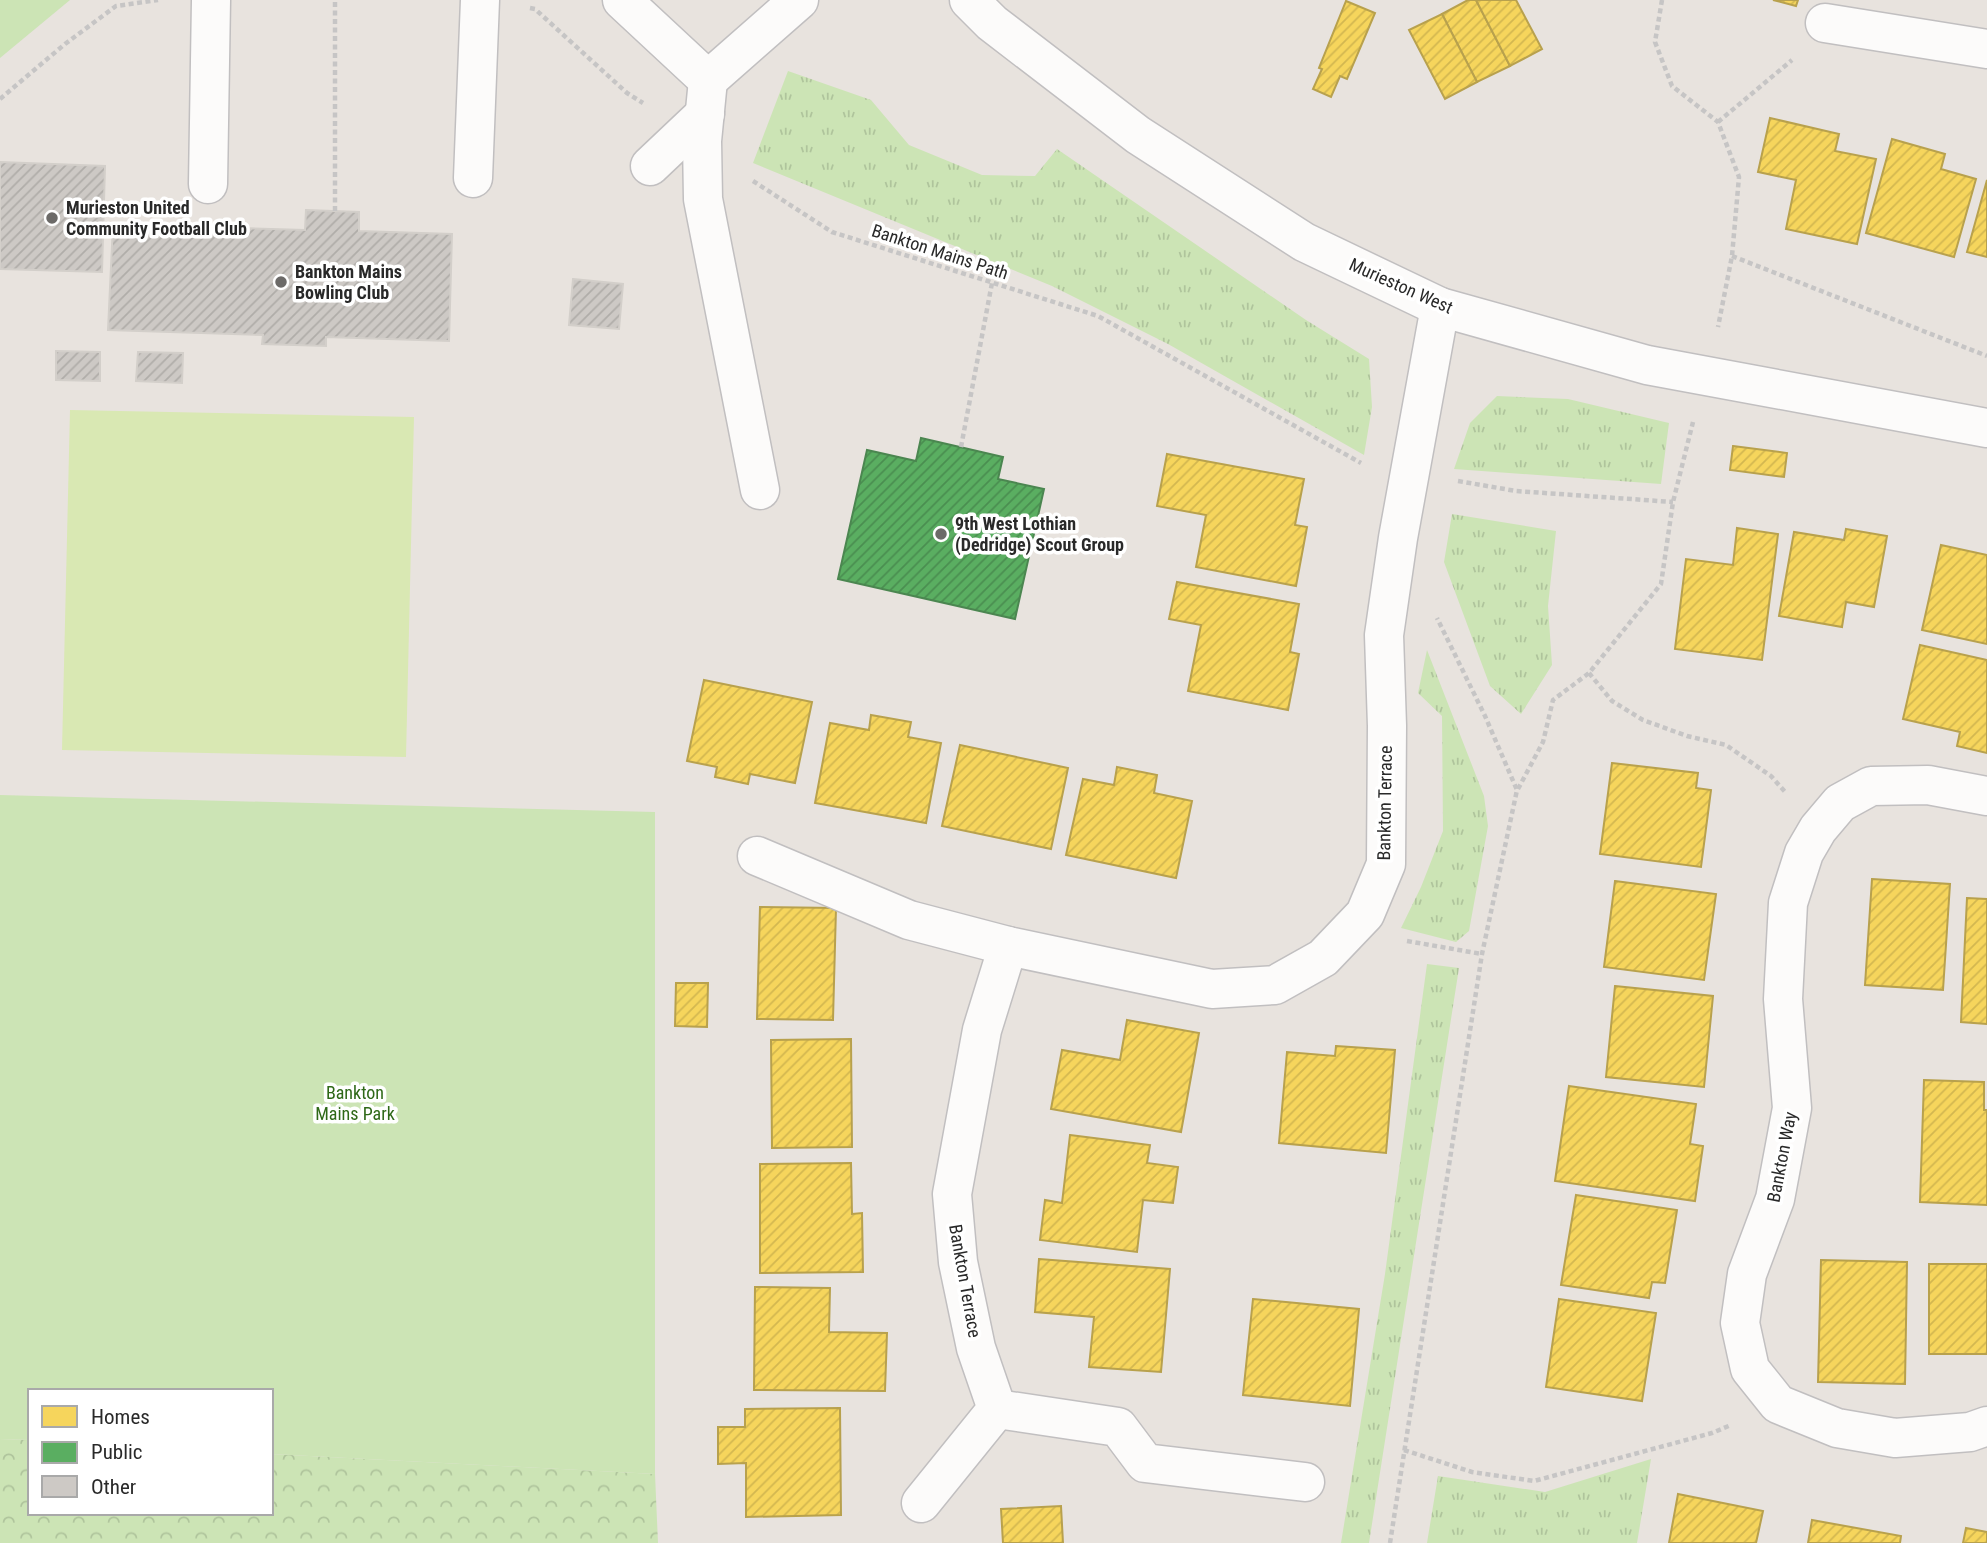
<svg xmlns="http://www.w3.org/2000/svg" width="1987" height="1543" viewBox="0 0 1987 1543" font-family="'Roboto Condensed',sans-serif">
<defs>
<pattern id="grass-tufts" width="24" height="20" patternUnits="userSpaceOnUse" patternTransform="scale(1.75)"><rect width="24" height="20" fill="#cce4b5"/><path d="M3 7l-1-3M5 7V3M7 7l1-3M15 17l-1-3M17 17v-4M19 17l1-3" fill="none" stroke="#afc49c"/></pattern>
<pattern id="forest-crowns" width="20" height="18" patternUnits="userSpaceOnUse" patternTransform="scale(1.75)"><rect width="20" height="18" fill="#cce4b5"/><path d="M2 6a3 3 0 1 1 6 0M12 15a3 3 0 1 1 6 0" fill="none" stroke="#afc49c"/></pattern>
<pattern id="homes-hatch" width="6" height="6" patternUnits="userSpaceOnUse" patternTransform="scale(1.75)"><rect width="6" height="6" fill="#f6d55c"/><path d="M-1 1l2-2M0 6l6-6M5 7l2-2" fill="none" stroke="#d3b750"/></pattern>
<pattern id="public-hatch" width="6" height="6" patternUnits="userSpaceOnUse" patternTransform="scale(1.75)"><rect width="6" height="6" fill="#5aae61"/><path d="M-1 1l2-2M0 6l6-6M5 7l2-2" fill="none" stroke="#4a8e50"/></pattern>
<pattern id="building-hatch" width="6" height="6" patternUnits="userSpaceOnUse" patternTransform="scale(1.75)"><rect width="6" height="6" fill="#cdc9c5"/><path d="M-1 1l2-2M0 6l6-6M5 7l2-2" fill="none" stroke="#b0ada9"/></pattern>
</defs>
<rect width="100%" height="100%" fill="#e8e3de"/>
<g fill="url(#grass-tufts)">
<polygon points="788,71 871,100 909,145 982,175 1035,176 1057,149 1306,320 1369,359 1372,407 1364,455 1168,344 1052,286 753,163"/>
<polygon points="1497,396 1568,399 1669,423 1661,484 1454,469 1470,423"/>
<polygon points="1452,514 1556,531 1548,606 1552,665 1521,714 1490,686 1444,562"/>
<polygon points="1427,650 1484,796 1488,826 1469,931 1456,942 1401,928 1421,887 1443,831 1442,716 1418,693"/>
<polygon points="1427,964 1459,968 1369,1543 1341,1543 1385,1274"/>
<polygon points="1651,1459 1637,1543 1427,1543 1438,1476 1545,1492"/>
</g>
<polygon fill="url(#forest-crowns)" points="0,1439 30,1440 30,1513 271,1513 271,1454 655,1474 658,1543 0,1543"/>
<g fill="#cce4b5">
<polygon points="0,0 70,0 0,58"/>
<polygon points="0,795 655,812 655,1474 271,1454 271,1391 30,1391 30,1440 0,1439"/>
</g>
<polygon fill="#d9e8b3" points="70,410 414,417 406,757 62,750"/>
<g fill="url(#homes-hatch)" stroke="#b8a14d" stroke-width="2">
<polygon points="1468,0 1476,0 1510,66 1477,82 1442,14"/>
<polygon points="1476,0 1516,0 1542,49 1510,66"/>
<polygon points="1773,0 1798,0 1796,6"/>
<polygon points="1346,1 1375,13 1347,79 1340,76 1331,97 1313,89 1322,69 1319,68"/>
<polygon points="1442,14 1477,82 1445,99 1409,30"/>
<polygon points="1770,118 1839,134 1835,151 1876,159 1857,244 1786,229 1796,180 1758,172"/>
<polygon points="1892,139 1945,154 1941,169 1976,179 1954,257 1866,233"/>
<polygon points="1987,180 1987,257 1967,252"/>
<polygon points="1733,446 1787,453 1784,477 1730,470"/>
<polygon points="1167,454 1304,479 1295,525 1307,527 1296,586 1196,567 1206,515 1157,506"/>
<polygon points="1737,528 1778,534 1762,660 1675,649 1686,559 1733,565"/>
<polygon points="1846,529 1887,536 1874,607 1846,602 1842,627 1779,616 1794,532 1844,540"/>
<polygon points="1941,545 1987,555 1987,644 1922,630"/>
<polygon points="1177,582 1299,604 1290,652 1299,654 1288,710 1188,691 1201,625 1169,619"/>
<polygon points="1920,645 1987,660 1987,753 1957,746 1960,732 1903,719"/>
<polygon points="704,680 812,702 795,783 750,774 748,784 715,777 717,767 687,761"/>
<polygon points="871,715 911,722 908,737 941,743 926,823 815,803 830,723 869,730"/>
<polygon points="960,745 1068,768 1051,849 942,826"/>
<polygon points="1612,763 1698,773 1696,788 1711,790 1701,867 1600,854"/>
<polygon points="1117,767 1157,775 1154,793 1192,801 1176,878 1066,855 1083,779 1114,785"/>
<polygon points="1872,879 1950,884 1943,990 1865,985"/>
<polygon points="1615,881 1716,894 1704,980 1604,967"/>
<polygon points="1967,898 1987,899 1987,1024 1961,1022"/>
<polygon points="760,907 836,908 833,1020 757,1019"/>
<polygon points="676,983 708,983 707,1027 675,1026"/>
<polygon points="1615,986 1713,996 1704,1087 1606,1077"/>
<polygon points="1127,1020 1199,1033 1181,1132 1051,1109 1062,1050 1120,1060"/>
<polygon points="851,1039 852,1147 772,1148 771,1040"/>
<polygon points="1336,1046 1395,1050 1386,1153 1279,1143 1287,1052 1335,1056"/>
<polygon points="1924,1080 1984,1082 1984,1110 1987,1110 1987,1205 1920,1202"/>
<polygon points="1569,1086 1696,1104 1690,1144 1703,1146 1695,1201 1555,1181"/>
<polygon points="1070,1135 1150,1145 1147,1163 1178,1167 1173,1203 1143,1200 1137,1252 1040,1240 1045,1200 1062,1203"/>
<polygon points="851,1163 852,1214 862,1213 863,1272 760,1273 760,1164"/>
<polygon points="1576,1195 1677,1210 1665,1283 1652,1282 1649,1298 1561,1285"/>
<polygon points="1039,1259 1170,1269 1161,1372 1089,1367 1094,1317 1035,1312"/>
<polygon points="1821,1260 1907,1262 1905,1384 1818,1382"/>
<rect x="1929" y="1264" width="58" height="90"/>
<polygon points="755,1287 830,1288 829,1332 887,1333 885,1391 754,1390"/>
<polygon points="1253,1299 1359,1309 1350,1406 1243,1395"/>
<polygon points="1559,1299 1656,1313 1642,1401 1546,1387"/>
<polygon points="840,1408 841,1515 746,1517 746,1463 718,1464 718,1427 745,1427 745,1409"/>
<polygon points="1678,1494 1763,1511 1756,1543 1669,1543"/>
<polygon points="1061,1506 1063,1543 1003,1543 1001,1509"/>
<polygon points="1812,1520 1901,1536 1900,1543 1808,1543"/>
<polygon points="1966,1528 1987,1532 1987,1543 1963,1543"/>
</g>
<polygon fill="url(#public-hatch)" stroke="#4b8650" stroke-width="2" points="921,438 1003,457 998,479 1044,489 1015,619 838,579 867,450 916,461"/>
<g fill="url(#building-hatch)" stroke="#d3cfca" stroke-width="2">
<polygon points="0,162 105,166 102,272 0,269"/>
<polygon points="306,210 359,212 359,231 452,234 449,341 326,337 326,346 262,344 263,335 108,330 113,224 305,230"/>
<polygon points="573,279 623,284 619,329 569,325"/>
<polygon points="56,351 100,352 100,381 56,380"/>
<polygon points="138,352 183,353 182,383 136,381"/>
</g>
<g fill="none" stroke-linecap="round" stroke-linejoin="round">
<defs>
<g id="minor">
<polyline points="622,0 708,80 799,0"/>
<polyline points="969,0 992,23 1138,135 1304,242 1440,307 1647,365 1987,428"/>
<polyline points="1825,23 1987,49"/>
<polyline points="708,80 702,141 703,199 760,490"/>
<polyline points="650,166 705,114"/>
<polyline points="473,178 480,0"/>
<polyline points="208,184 211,0"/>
<polyline points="1987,796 1928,785 1871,786 1840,803 1818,829 1804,853 1788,903 1783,999 1792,1108 1775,1199 1747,1274 1740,1323 1750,1369 1778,1404 1837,1428 1895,1438 1970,1432 1987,1426"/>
<polyline points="757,856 909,920 1008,946 1212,989 1275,985 1323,958 1365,914 1386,864 1387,726 1384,635 1398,538 1440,307"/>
<polyline points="997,1409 1118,1427 1145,1463 1305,1482"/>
<polyline points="921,1503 997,1409 976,1348 958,1262 952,1194 982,1030 1008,946"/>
</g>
</defs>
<use href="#minor" stroke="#c1bfc0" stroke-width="41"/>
<g stroke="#c6c5c5" stroke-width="4.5" stroke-dasharray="5 3.5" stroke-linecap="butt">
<polyline points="1662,0 1655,42 1672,86 1718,122 1739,177 1732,256 1718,327"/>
<polyline points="530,8 535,9 627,93 643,103"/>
<polyline points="0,99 65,44 116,6 158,0"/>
<polyline points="1718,122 1792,60"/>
<polyline points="753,181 832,232 1098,316 1361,463"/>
<polyline points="335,211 335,0"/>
<polyline points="1732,256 1987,356"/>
<polyline points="961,447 992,283"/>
<polyline points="1458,481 1516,491 1673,502"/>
<polyline points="1589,673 1612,701 1643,720 1687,736 1726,745 1771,776 1786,793"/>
<polyline points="1518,789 1543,742 1553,700 1589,673 1661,584 1673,502 1693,422"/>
<polyline points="1407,941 1482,954"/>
<polyline points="1404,1450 1472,1472 1534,1481 1712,1433 1731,1425"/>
<polyline points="1390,1543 1482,954 1517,790 1485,716 1437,618"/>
</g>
<use href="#minor" stroke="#fcfbfa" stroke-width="38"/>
</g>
<g fill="#6c6a68" stroke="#fff" stroke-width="2.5">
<circle cx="52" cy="218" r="7"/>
<circle cx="281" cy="282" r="7"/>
<circle cx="941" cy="534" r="7"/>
</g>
<g text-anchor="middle" stroke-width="7" stroke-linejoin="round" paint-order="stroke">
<g font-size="18" font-weight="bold" fill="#292929" stroke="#fff" text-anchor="start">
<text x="66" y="214">Murieston United<tspan x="66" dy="21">Community Football Club</tspan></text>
<text x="295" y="278">Bankton Mains<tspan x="295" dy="21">Bowling Club</tspan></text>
<text x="955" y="530">9th West Lothian<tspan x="955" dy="21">(Dedridge) Scout Group</tspan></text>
</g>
<g font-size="18" fill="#292929" stroke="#fff">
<text transform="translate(940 252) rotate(18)" y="6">Bankton Mains Path</text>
<text transform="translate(1401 286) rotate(24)" y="6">Murieston West</text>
<text transform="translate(1385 803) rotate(-89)" y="6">Bankton Terrace</text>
<text transform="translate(1782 1157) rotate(-79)" y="6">Bankton Way</text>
<text transform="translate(965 1281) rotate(80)" y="6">Bankton Terrace</text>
</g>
<g font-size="18" fill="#2e6817" stroke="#fff">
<text x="355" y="1099">Bankton<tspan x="355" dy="21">Mains Park</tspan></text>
</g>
</g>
<rect x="28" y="1389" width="245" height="126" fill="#ffffff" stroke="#a9a9a9" stroke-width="2"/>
<rect x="42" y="1406" width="35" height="21" fill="#f6d55c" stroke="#a9a9a9" stroke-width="2"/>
<text x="91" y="1424" font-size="21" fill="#292929">Homes</text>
<rect x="42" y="1442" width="35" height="21" fill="#5aae61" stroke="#a9a9a9" stroke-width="2"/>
<text x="91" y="1459" font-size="21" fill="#292929">Public</text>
<rect x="42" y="1476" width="35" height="21" fill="#cdc9c5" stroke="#a9a9a9" stroke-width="2"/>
<text x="91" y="1494" font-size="21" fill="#292929">Other</text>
</svg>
